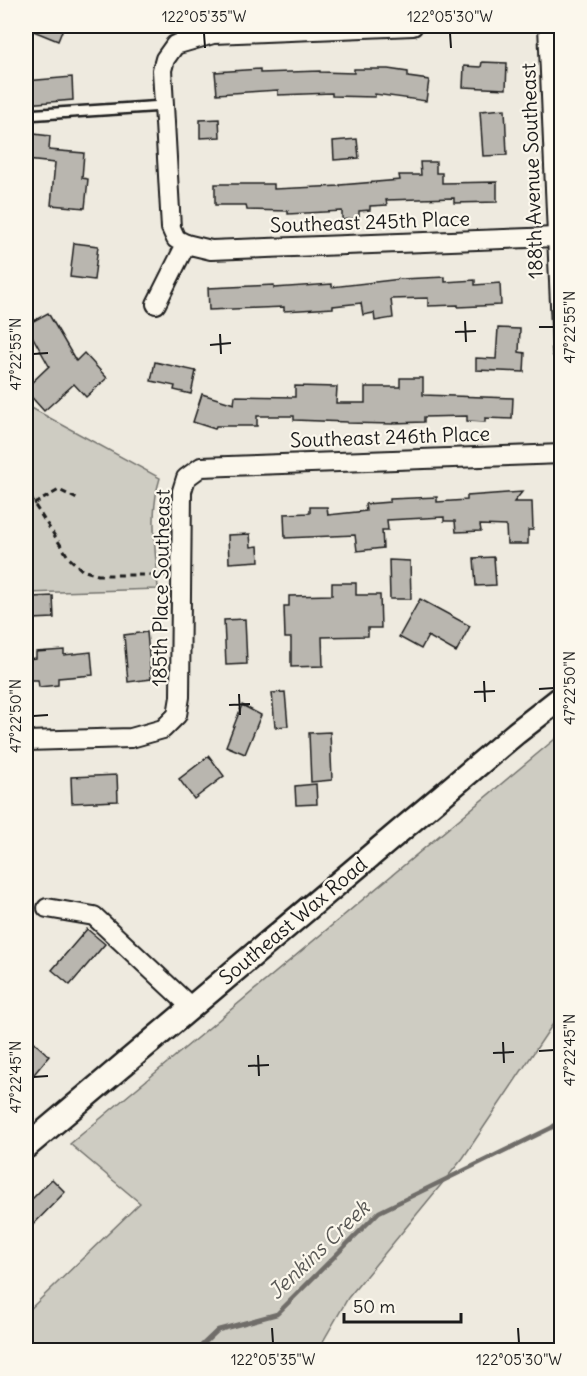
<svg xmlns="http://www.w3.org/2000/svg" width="587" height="1376" viewBox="0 0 587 1376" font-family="Delius,sans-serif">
<rect width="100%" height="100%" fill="#eeeadf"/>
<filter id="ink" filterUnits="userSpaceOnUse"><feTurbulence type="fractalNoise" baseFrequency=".0167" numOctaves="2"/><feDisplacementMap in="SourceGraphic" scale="12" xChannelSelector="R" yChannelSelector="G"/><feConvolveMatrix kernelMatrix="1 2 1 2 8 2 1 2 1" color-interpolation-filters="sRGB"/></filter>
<g filter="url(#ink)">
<g fill="#ceccc2" stroke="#75746f" stroke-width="1.5">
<path d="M26 405 160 478C149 513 156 553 158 589L26 593Z"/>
<polygon points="561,734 561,1012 463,1158 348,1298 318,1350 26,1350 26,1313 140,1203 70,1144"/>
</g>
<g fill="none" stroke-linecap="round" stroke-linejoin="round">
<polyline stroke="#6f6d69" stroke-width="4.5" points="197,1350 218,1330 277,1314 379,1212 551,1128 562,1120"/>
</g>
<g fill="#b9b6af" stroke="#1c1c1c" stroke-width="1.5">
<polygon points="26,26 64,26 58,41 26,28"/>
<polygon points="482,62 507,63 506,89 463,87 464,66 481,67"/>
<polygon points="260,69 260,73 320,71 320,72 354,73 354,69 388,69 408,72 408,77 429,80 426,101 375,94 375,97 332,96 332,93 278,95 278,90 217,94 215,72"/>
<polygon points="72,77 73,100 26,104 26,81"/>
<polygon points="505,109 507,155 483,156 480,111"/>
<polygon points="219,119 220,137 200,138 200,120"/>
<polygon points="26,133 50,136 49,150 84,153 82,178 88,179 85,208 51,205 55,163 26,160"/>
<polygon points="357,139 359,158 334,160 333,141"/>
<polygon points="420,162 436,162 436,173 442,173 442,183 497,182 497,202 454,203 454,198 386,200 387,205 370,206 370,210 359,211 359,218 342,220 342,211 288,214 288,211 247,210 246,205 215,205 215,184 274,184 274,189 340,186 340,185 400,180 399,175 421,175"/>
<polygon points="74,243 98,246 94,280 70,277"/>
<polygon points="445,277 445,282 475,280 475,285 500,283 501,305 458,307 458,305 428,306 428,298 391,299 393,318 375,321 374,313 363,315 361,303 333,306 333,308 284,311 284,307 209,310 208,288 274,285 274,288 332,284 332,287 401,279"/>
<polygon points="48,313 76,361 84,353 107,378 86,397 74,384 44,411 26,391 26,388 49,366 26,325"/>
<polygon points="498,328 520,329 519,352 525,353 524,372 476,370 476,358 496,359"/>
<polygon points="155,362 196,371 191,394 174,390 175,386 151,381"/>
<polygon points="400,378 423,378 423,395 513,398 512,419 485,418 485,422 467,421 467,416 424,417 424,422 393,423 393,424 347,423 347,422 294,420 294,416 257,416 257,426 216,426 215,429 193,422 202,394 234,404 235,396 295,397 295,386 337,387 336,403 365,403 365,387 400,387"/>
<polygon points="522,492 514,502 532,502 533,530 528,530 528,544 507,544 506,526 480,525 481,531 456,532 455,521 444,521 444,517 387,520 388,530 382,530 383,548 357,551 355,535 285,538 284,514 310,513 310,507 327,507 328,515 366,511 365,504 390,502 390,499 437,497 437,502 467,500 467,496"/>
<polygon points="250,534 251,547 258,546 259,561 229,563 228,535"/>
<polygon points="494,557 496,585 476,586 474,558"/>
<polygon points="389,560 410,561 411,599 390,599"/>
<polygon points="332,583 356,583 356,595 380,595 381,628 368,628 368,636 322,637 323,666 291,667 291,638 285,638 284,606 289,606 289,596 332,595"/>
<polygon points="53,596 54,618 32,619 32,597"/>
<polygon points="420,599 470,626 456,652 428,636 421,649 399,637"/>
<polygon points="245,619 247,664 226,665 224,620"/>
<polygon points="147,632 151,679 128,682 124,635"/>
<polygon points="64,650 64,655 91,652 93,675 58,678 58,685 39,687 38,680 26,680 26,659 36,658 36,652"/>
<polygon points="285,692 288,726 275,727 272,693"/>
<polygon points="242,705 261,715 245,754 226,746"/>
<polygon points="330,732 332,780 311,782 309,733"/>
<polygon points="209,756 224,776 194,799 179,779"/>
<polygon points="117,775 118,801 72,803 71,777"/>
<polygon points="316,784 317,804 296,805 295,786"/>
<polygon points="87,929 105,944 70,985 52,970"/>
<polygon points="26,1035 49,1056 26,1084"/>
<polygon points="52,1179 65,1192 26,1232 26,1205"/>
</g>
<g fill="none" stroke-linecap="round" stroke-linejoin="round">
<defs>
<polyline id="service" points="26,115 164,106"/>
<g id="minor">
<polyline points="548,26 562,351"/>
<polyline points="186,244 211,250 557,237"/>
<polyline points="156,304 186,244 176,239 171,228 162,70 165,59 175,45 213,34 413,26"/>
<polyline points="26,741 131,738 163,729 177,715 180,697 182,491 186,478 201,467 562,454"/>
<polyline points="47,908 94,916 191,1007"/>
</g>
<polyline id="tertiary" points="26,1147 516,733 562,697"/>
</defs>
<use href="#service" stroke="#1c1c1c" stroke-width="14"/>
<use href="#minor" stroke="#1c1c1c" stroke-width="22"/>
<use href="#tertiary" stroke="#1c1c1c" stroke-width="27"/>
<g stroke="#1c1c1c" stroke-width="3" stroke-dasharray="6 4.5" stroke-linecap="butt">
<polyline points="26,487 34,504 69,558 82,570 98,575 165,575"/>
<polyline points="34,504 59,490 79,500"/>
</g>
<use href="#service" stroke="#fbf7ec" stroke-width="9"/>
<use href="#minor" stroke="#fbf7ec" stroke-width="18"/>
<use href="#tertiary" stroke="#fbf7ec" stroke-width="22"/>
</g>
</g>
<path fill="none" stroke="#1c1c1c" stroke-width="2" d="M204 33 205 48M450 33 451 48M465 321 466 342M539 327H554M455 332 476 331M220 334 221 354M210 345 231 343M33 354 48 353M484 681 485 702M539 689 554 688M474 692 495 691M239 694 240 715M229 705 250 704M33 716 48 715M503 1042 504 1063M539 1051 554 1050M493 1053 514 1052M258 1055 259 1076M248 1066 269 1065M33 1077 48 1076M272 1328 273 1343M518 1328 519 1343"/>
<g text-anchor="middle" stroke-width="4.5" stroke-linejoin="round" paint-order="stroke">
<g font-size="20" fill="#1c1c1c" stroke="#fbf7ec">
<text transform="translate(532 171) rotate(-92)" y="7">188th Avenue Southeast</text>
<text transform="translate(370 222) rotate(-2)" y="7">Southeast 245th Place</text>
<text transform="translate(390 437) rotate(-2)" y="7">Southeast 246th Place</text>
<text transform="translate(161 588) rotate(-89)" y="7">185th Place Southeast</text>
<text transform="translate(293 921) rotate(-40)" y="7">Southeast Wax Road</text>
</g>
<g font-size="21" font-style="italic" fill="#5a5956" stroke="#fbf7ec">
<text transform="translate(319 1250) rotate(-44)" y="7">Jenkins Creek</text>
</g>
</g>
<rect width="587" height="1376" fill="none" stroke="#fbf7ec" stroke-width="66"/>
<path d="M344 1313v9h117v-9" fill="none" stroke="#1c1c1c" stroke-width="3"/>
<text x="353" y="1313" font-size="18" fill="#1c1c1c" stroke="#fbf7ec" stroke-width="4.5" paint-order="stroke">50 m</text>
<rect x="33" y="33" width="521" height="1310" fill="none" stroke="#1c1c1c" stroke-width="2"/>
<g font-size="15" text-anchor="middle" fill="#1c1c1c">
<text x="204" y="22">122°05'35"W</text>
<text x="450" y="22">122°05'30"W</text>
<text transform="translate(570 327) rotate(-90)" y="5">47°22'55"N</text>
<text transform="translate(16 354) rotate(-90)" y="5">47°22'55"N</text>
<text transform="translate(570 688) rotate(-90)" y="5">47°22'50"N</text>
<text transform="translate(16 716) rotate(-90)" y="5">47°22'50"N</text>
<text transform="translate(570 1050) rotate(-90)" y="5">47°22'45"N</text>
<text transform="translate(16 1077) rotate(-90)" y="5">47°22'45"N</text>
<text x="273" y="1365">122°05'35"W</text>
<text x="519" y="1365">122°05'30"W</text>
</g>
</svg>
